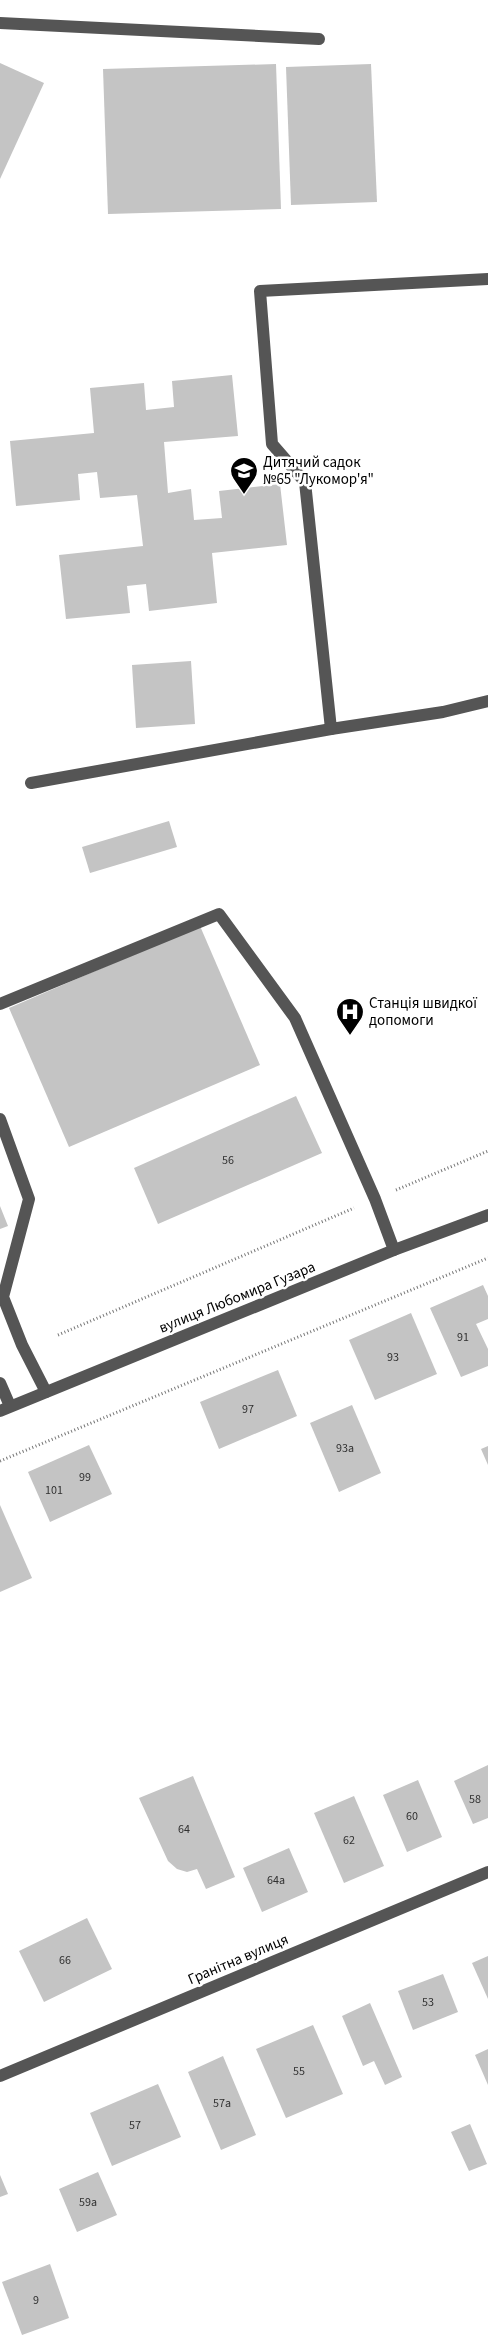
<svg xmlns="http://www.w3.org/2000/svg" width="488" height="2349" viewBox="0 0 488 2349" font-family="'Source Sans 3',sans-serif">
<rect width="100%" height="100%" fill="#fff"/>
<g fill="#c4c4c4">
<polygon points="0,63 44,83 0,179"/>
<polygon points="276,64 281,209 108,214 103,69"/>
<polygon points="371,64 377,202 291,205 286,67"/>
<polygon points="232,375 238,436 164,442 168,493 191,489 194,520 222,518 219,491 280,484 287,545 212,553 217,603 149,611 146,584 127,586 130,613 66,619 59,555 143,546 137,495 100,498 97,472 78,474 80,500 16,506 10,441 94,433 90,388 144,383 146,410 174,407 172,381"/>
<polygon points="191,661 195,724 136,728 132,665"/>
<polygon points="169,821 177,847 90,873 82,847"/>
<polygon points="200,926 260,1065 69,1147 9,1008"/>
<polygon points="296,1096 322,1153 158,1224 134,1168"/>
<polygon points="0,1206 8,1226 0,1229"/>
<polygon points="483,1285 488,1296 488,1319 476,1324 488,1349 488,1366 461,1377 430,1308"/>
<polygon points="411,1313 437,1374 375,1400 349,1340"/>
<polygon points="278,1370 297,1416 219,1449 200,1402"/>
<polygon points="352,1405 381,1473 339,1492 310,1423"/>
<polygon points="89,1445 112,1494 50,1522 28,1472"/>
<polygon points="488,1446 488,1465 481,1449"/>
<polygon points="0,1505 32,1578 0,1592"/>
<polygon points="488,1765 488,1818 473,1824 454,1781"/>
<polygon points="193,1776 235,1877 206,1889 197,1869 187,1872 177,1869 168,1861 139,1798"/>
<polygon points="418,1780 442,1837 407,1852 383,1795"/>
<polygon points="354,1796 384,1866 344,1883 314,1813"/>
<polygon points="289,1848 308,1892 262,1912 243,1868"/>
<polygon points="87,1918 112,1969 44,2002 19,1951"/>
<polygon points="488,1956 488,1999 472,1963"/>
<polygon points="443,1974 458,2012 413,2030 398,1991"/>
<polygon points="370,2003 402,2077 385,2085 374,2061 363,2066 342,2016"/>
<polygon points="313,2025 343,2094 286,2118 256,2049"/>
<polygon points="488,2049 488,2085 475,2055"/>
<polygon points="223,2056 256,2135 221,2150 188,2072"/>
<polygon points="158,2084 181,2137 112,2166 90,2113"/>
<polygon points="470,2124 487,2164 469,2171 451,2132"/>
<polygon points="98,2172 117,2215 77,2232 59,2189"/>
<polygon points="0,2175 8,2194 0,2197"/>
<polygon points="50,2264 69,2318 22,2335 2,2282"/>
</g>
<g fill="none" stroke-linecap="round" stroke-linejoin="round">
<g stroke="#777" stroke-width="3" stroke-dasharray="1 2.5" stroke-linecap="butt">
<polyline points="396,1190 488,1151"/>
<polyline points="58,1335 354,1208"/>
<polyline points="0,1461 488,1258"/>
</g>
<g stroke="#555" stroke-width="12">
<polyline points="0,23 319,39"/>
<polyline points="488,279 260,291 272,444 305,482 331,729 443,712 488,701"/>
<polyline points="31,783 331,729"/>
<polyline points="0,1004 219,914 295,1018 375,1199 394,1250"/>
<polyline points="0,1119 29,1199 3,1297 22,1345 46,1392"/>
<polyline points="0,1383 10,1406"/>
<polyline points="0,1411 394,1250 488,1215"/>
<polyline points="0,2076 488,1872"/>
</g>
</g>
<defs>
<symbol id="school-pin" viewBox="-11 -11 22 30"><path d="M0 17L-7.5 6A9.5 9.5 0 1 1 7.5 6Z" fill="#000" stroke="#fff"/><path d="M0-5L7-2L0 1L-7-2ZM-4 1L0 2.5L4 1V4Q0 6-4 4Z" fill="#fff"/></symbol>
<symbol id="hospital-pin" viewBox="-11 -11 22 30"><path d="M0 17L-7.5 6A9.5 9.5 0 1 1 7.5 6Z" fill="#000" stroke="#fff"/><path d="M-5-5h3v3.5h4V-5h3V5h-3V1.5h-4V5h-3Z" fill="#fff"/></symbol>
</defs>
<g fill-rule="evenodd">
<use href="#school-pin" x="228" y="455" width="32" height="43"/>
<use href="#hospital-pin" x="334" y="996" width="32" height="43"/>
</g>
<g text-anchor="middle" stroke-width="5" stroke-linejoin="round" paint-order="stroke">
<g font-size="12" fill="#313131">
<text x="228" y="1164">56</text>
<text x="463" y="1341">91</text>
<text x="393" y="1361">93</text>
<text x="248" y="1413">97</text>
<text x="345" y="1452">93а</text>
<text x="85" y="1481">99</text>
<text x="54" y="1494">101</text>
<text x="475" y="1803">58</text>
<text x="412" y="1820">60</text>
<text x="184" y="1833">64</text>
<text x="349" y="1844">62</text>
<text x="276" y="1884">64а</text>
<text x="65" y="1964">66</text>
<text x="428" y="2006">53</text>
<text x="299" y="2075">55</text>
<text x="222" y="2107">57а</text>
<text x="135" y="2129">57</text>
<text x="88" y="2206">59а</text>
<text x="36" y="2304">9</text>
</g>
<g font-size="15" fill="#000" stroke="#fff" text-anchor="start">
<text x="263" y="467">Дитячий садок<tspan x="263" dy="17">№65 "Лукомор'я"</tspan></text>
<text x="369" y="1008">Станція швидкої<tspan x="369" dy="17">допомоги</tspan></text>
</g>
<g font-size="15" fill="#000" stroke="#fff">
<text transform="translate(237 1297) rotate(-22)" y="5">вулиця Любомира Гузара</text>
<text transform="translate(238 1959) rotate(-23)" y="5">Гранітна вулиця</text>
</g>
</g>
</svg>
